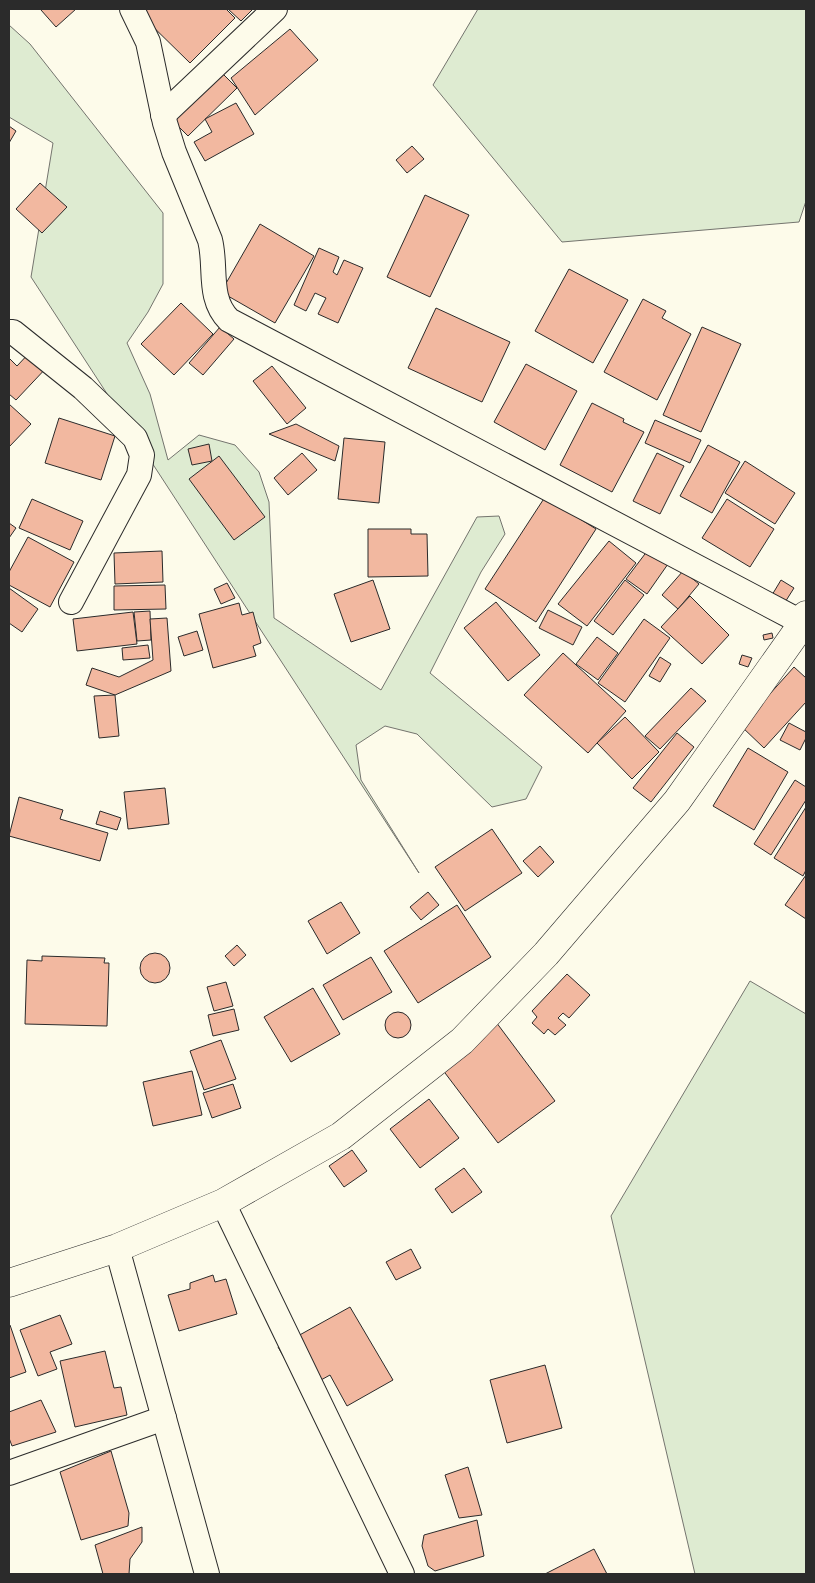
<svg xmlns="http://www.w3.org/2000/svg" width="815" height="1583" viewBox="0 0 815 1583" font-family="'DM Sans',sans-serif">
<rect width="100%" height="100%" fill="#fdfbea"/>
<g fill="#deebd1" stroke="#74746e">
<polygon points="478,9 806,9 806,201 799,222 562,242 433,85"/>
<polygon points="9,25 30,44 163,213 163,284 148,312 127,343 150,394 168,460 199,435 235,445 259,472 269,502 274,618 381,690 477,517 499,516 505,534 481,572 430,673 542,767 526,799 492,807 417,734 385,726 356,745 361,780 419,873 31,277 53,143 9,117"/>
<polygon points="750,981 806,1014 806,1574 695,1574 611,1216"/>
</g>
<g fill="#f2b8a0" stroke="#2b2b2b">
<polygon points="42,9 76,9 56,27 41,10"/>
<polygon points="147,9 226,9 235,18 190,63 141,15"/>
<polygon points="228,9 253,9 241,21"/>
<polygon points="290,29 318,60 255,115 231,78"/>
<polygon points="221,72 237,88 188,136 172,120"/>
<polygon points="236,103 254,134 205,161 194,142 212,132 205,119"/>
<polygon points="9,126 16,131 9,143"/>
<polygon points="412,146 424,159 407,173 396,160"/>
<polygon points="40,183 67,207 42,233 16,209"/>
<polygon points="425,195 469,215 430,297 387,277"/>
<polygon points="260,224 314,256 275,323 221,292"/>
<polygon points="319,248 339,257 333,272 337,275 344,260 363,268 338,323 318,314 326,298 315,293 306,311 294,305"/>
<polygon points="569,269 628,300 593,363 535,331"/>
<polygon points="643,299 666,311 662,318 691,334 657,400 604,372"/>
<polygon points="181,303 213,334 174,375 141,344"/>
<polygon points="436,308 510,342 482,402 408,368"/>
<polygon points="220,327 234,339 203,375 189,363"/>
<polygon points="702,327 741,344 701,432 663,415"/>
<polygon points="32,350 49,365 16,400 9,394 9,358 17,366"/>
<polygon points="526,364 577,391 545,450 494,422"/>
<polygon points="272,366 306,408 287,424 253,381"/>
<polygon points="592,403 624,419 623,422 644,432 612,492 560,465"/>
<polygon points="9,404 31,424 9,447"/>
<polygon points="59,418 115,436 101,480 45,463"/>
<polygon points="655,420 701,440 690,463 645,443"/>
<polygon points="296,424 339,446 335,461 269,434"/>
<polygon points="344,438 385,442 379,503 338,499"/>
<polygon points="209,444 212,461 192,465 188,449"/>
<polygon points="708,445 740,462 712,513 680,496"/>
<polygon points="302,453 317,470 288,495 274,478"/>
<polygon points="657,453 684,466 660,514 633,501"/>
<polygon points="219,456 265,517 234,540 189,479"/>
<polygon points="745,461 795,493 775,524 725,493"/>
<polygon points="545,497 596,529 536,622 485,589"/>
<polygon points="32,499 83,521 70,550 19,528"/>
<polygon points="727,499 774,529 750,567 702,538"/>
<polygon points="9,523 16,528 9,538"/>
<polygon points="368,529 411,529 411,534 427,534 428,576 368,577"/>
<polygon points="28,537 74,562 50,607 9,585 9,572"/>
<polygon points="609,541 636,563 587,626 558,604"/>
<polygon points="648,550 668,564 647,594 626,579"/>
<polygon points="162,551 163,582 115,584 114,553"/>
<polygon points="683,571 699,584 678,609 662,595"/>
<polygon points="373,580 390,629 351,642 334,594"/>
<polygon points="625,580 644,595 613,635 594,621"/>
<polygon points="781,580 794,588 782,607 769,600"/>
<polygon points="227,583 235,598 221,604 214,589"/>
<polygon points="165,585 166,609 114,610 114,586"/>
<polygon points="9,588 38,609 22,632 9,623"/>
<polygon points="690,596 729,635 702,664 661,627"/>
<polygon points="496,602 540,655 508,681 464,628"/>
<polygon points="239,603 242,615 253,612 261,643 253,646 256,656 213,668 199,614"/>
<polygon points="548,610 582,627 573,645 539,628"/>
<polygon points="150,611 151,640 137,641 134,612"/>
<polygon points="133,612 137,644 77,651 73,619"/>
<polygon points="167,618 171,671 115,695 86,685 92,668 119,677 153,660 150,619"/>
<polygon points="644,619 670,638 625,702 598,683"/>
<polygon points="197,631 203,650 184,656 178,637"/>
<polygon points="772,633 773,638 764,640 763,635"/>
<polygon points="597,637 618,653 598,680 576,664"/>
<polygon points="148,645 150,658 123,660 122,648"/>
<polygon points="563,653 626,711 588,753 524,695"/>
<polygon points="742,655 752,658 748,667 739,664"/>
<polygon points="660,657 671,664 660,682 649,676"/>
<polygon points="794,667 806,678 806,702 764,748 741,726"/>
<polygon points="691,688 706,701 660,749 645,736"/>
<polygon points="115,695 119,736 99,738 94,696"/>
<polygon points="625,717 659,752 632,779 597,743"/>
<polygon points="789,723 806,732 806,738 800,750 780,740"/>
<polygon points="677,733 694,747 651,802 633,788"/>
<polygon points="748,748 788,772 754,830 713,806"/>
<polygon points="795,780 806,787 806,800 771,855 754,844"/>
<polygon points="165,788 169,824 128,829 124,792"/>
<polygon points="19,797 63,810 60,819 108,833 100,861 9,836"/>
<polygon points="806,807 806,870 803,876 774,858"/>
<polygon points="100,811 121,818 117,830 96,824"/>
<polygon points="492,829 522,873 465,911 435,867"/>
<polygon points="540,846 554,862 538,877 523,861"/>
<polygon points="806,875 806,919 785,905"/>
<polygon points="428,892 439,905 421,920 410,907"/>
<polygon points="341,902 360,933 327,954 308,921"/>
<polygon points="457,905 491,957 418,1003 384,951"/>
<polygon points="237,945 246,955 234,966 225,956"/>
<circle cx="155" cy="968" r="15"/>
<polygon points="42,956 105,958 104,963 109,963 107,1026 25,1024 27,960 42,961"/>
<polygon points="371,957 392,992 343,1020 323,985"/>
<polygon points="567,974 590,995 569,1018 563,1013 558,1018 566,1025 555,1035 548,1029 544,1034 532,1023 537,1017 532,1011"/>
<polygon points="226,982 233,1006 214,1011 207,987"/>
<polygon points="313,988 340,1034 291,1062 264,1017"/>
<polygon points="234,1009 239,1030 213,1036 208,1015"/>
<circle cx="398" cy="1025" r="13"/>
<polygon points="496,1022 555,1101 498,1143 439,1065"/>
<polygon points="221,1040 236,1079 204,1090 190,1051"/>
<polygon points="192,1071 202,1115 153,1126 143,1082"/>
<polygon points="233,1084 241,1108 212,1118 203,1093"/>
<polygon points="429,1099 459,1138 420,1168 390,1129"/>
<polygon points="352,1150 367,1171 344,1187 329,1166"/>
<polygon points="464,1168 482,1192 452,1213 435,1189"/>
<polygon points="411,1249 421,1268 396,1280 386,1262"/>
<polygon points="213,1275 215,1282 226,1279 237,1314 179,1331 168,1295 190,1289 190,1283"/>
<polygon points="350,1307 393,1380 347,1406 330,1375 303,1390 278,1347"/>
<polygon points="60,1315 72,1344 50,1352 57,1369 38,1376 20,1330"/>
<polygon points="9,1325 10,1325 26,1372 9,1378"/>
<polygon points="105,1351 114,1388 121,1387 127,1415 75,1427 60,1361"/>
<polygon points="545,1365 562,1428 507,1443 490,1380"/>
<polygon points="41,1400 56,1432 12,1446 9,1438 9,1412"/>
<polygon points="111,1451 129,1513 128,1526 81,1540 60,1472"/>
<polygon points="468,1467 482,1515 459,1518 445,1475"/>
<polygon points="477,1520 484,1556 435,1571 428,1566 422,1546 424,1535"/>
<polygon points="142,1527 142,1542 130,1559 129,1574 103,1574 95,1545"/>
<polygon points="594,1549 607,1574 545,1574"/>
</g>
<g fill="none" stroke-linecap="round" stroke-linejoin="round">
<defs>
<g id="street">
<path d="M132 9 148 42 165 123 174 152 210 240C217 267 207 298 229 320L803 623"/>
<polyline points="163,115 275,9"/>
<polyline points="9,332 13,332 83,388 135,438 142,455 139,475 71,602"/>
<polyline points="223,1203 402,1574"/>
<polyline points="117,1248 207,1574"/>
<polyline points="9,1473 164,1418"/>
</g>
<polyline id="secondary" points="9,1283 117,1248 223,1203 341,1136 462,1041 546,954 677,801 803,623 806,615"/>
</defs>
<use href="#street" stroke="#2b2b2b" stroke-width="26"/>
<use href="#secondary" stroke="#2b2b2b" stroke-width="29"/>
<use href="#street" stroke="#fdfbea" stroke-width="24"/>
<use href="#secondary" stroke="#fdfbea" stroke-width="28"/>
</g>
<rect width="815" height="1583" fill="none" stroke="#2b2b2b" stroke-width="20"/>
</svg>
